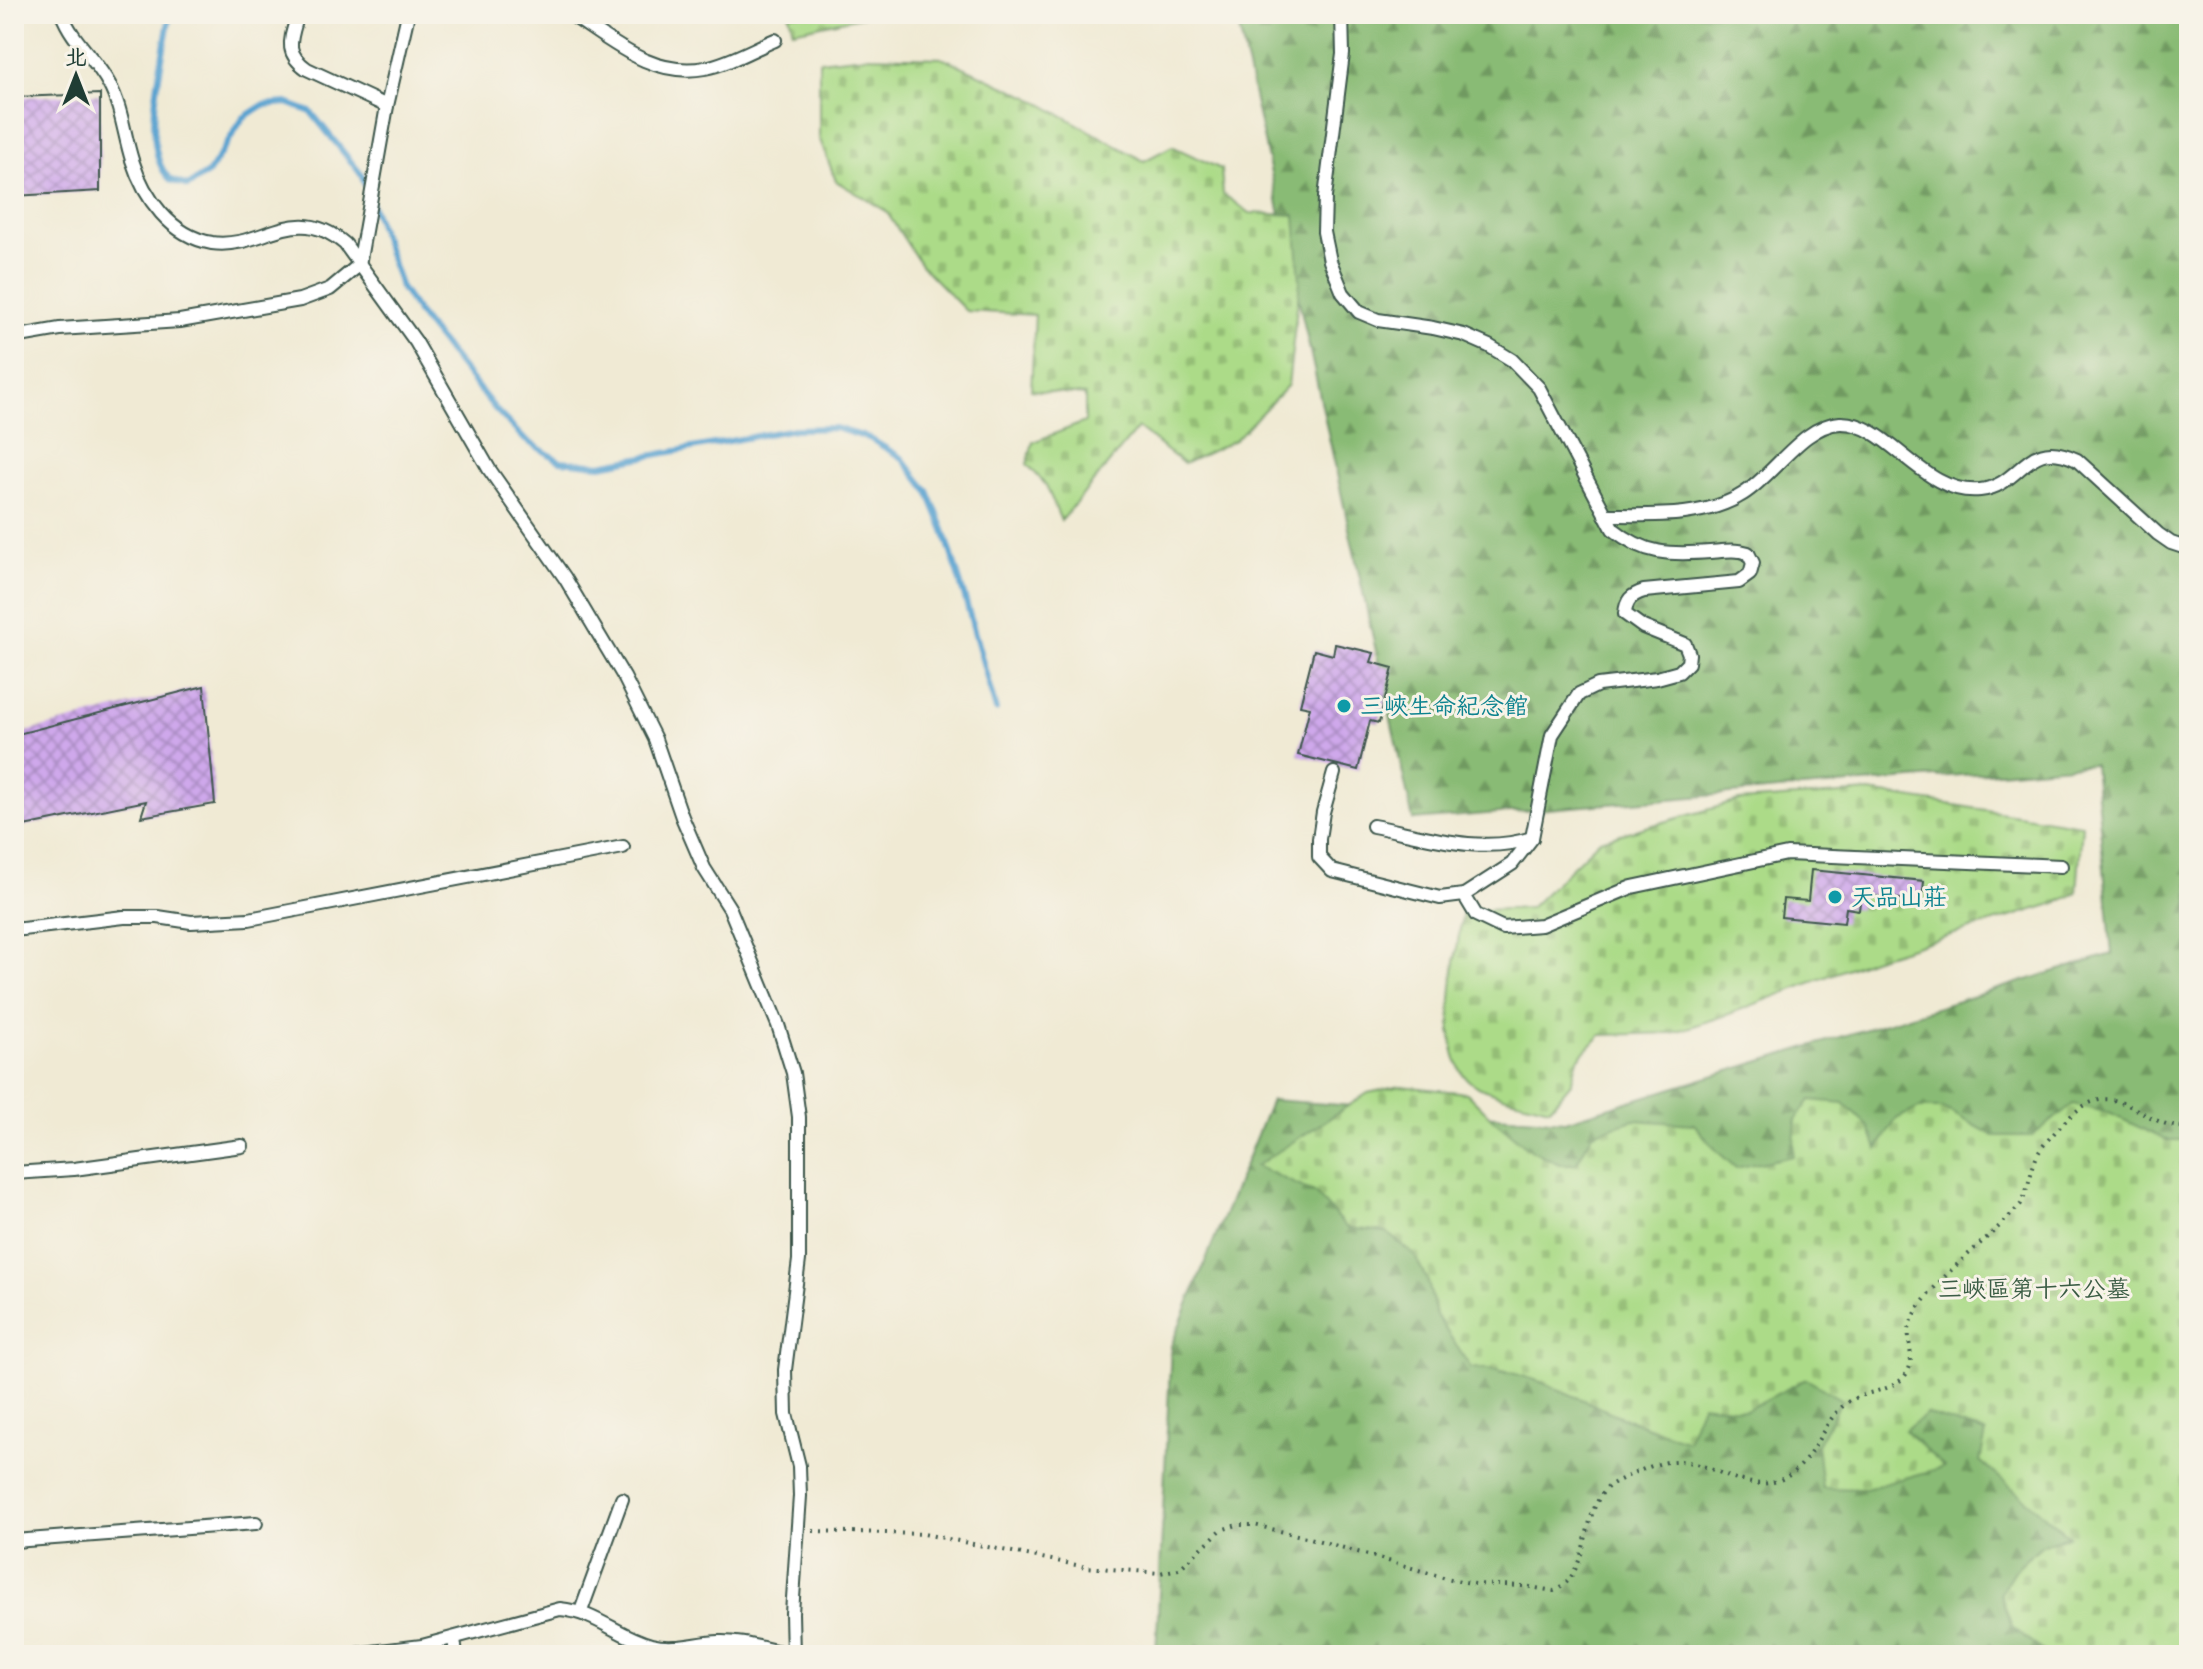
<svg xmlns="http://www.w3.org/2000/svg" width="2203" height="1669" viewBox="0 0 2203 1669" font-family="Delius,'LXGW WenKai TC',sans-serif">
<defs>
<pattern id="forest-firs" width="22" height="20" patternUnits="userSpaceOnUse" patternTransform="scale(2)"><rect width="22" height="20" fill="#89bb74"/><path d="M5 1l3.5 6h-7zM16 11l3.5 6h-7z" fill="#6f9960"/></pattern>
<pattern id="cemetery-stones" width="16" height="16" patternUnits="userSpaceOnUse" patternTransform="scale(2)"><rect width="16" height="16" fill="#acdb88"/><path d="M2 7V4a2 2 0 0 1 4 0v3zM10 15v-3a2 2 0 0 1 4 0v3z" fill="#94bd76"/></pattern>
<pattern id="building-cross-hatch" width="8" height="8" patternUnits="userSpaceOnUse" patternTransform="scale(2)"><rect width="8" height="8" fill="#cfa8eb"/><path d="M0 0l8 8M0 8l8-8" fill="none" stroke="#a78abf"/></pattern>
</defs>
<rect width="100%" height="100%" fill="#f7f3e8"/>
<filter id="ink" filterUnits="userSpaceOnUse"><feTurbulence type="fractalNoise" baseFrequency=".0125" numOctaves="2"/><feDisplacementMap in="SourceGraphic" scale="16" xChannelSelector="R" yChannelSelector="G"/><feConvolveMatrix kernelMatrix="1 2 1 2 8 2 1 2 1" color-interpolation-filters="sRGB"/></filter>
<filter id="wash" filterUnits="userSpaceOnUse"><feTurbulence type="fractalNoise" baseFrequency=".006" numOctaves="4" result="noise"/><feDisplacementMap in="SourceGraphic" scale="32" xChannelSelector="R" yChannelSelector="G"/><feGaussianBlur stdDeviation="1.8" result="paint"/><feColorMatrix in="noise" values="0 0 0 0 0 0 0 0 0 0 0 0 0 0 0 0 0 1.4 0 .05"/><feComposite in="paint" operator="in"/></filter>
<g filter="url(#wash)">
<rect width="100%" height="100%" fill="#f0ead4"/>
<polygon fill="url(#forest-firs)" stroke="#547c54" stroke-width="2" points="1236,14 2189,14 2189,1655 1156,1655 1171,1346 1271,1100 1565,1121 2112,954 2094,764 1413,820"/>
<g fill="url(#cemetery-stones)" stroke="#668c5e" stroke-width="2">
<polygon points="789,14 874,14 793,31"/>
<polygon points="866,56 944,58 1031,98 1144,161 1172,146 1221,169 1223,194 1250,213 1295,215 1300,281 1288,385 1235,440 1184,464 1138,428 1061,521 1046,485 1027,464 1033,442 1085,422 1085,395 1031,390 1035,315 966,311 921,265 886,211 836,181 819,137 819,61"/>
<path d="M1870 792 2082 825 2077 893 2056 903 1872 959 1724 1016 1672 1033 1601 1035 1578 1059 1571 1083 1550 1108C1530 1103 1490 1095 1473 1084 1433 1057 1457 951 1463 911L1530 908 1600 840 1739 801Z"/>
<path d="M1401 1086 1467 1093 1493 1119 1528 1148 1559 1164H1576L1593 1133 1633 1120 1694 1124 1717 1151 1736 1168 1793 1156 1796 1120 1810 1100 1844 1103 1869 1127 1877 1149 1896 1119 1919 1108H1943L1994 1136H2032L2073 1104 2109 1113 2166 1140H2189V1655H2041L2044 1652 2012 1627 2000 1593 2015 1569 2042 1545 2069 1536 1980 1461 1986 1433 1927 1414 1905 1430 1944 1467 1866 1489 1822 1488 1817 1445 1842 1400 1806 1379 1746 1410 1702 1404 1687 1441C1664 1432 1640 1425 1617 1415 1569 1395 1524 1368 1471 1368L1436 1315 1428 1282 1415 1256 1386 1232 1347 1228 1315 1193 1256 1166 1368 1093Z"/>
</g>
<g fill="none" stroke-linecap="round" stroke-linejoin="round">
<path stroke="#59a2d0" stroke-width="6" d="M170 14C165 52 137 148 170 179 174 182 183 184 188 186L209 172 243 118 263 105 287 103 311 112 361 174 401 288 423 320 496 410 525 440 560 461 601 465 794 429 835 428 869 438 902 458 928 491 944 530 965 598 996 710"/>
</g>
<g id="blocks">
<g fill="url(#building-cross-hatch)">
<polygon points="100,94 100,191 14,196 14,97"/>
<polygon points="1335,644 1374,653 1371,662 1393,668 1379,723 1370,721 1358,770 1298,755 1310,707 1300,705 1314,650 1333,655"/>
<polygon points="204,686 215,804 141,817 146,801 14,828 14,735"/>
<polygon points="1811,870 1924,881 1922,901 1861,895 1859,910 1846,908 1844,923 1781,917 1783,899 1808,901"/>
</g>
</g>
</g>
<g filter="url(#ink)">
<use href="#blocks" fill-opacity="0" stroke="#3e574c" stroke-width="2"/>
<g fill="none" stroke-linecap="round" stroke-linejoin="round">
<defs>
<g id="lane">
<path d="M62 14C72 41 96 59 109 84 122 108 124 135 132 160 144 198 171 236 212 243 263 250 294 200 345 244L416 342 489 469 565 578 624 677 655 739 682 817 704 868 730 909 778 1025 793 1073 799 1117V1260L785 1370 786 1414 799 1466 800 1496 792 1613 793 1655"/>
<path d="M298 14C291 39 283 52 307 69L387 106"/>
<path d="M570 14C612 41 652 78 705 68 728 64 753 49 775 40"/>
<polyline points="14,337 60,329 180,321 300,300 330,289 359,265 387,106 408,14"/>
<path d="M1605 515C1649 515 1704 519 1743 494 1774 475 1803 425 1840 423 1888 421 1923 496 1980 490 2024 485 2025 435 2077 460L2158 534 2171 543 2189 549"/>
<path d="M1334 773 1323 812 1319 839V857L1332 871 1440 898 1464 895 1512 864 1532 838 1552 735 1579 694 1598 685 1657 678 1679 672 1688 663 1689 654 1685 644 1643 627 1625 614C1626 600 1631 595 1644 591L1739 582 1750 574 1753 563 1748 553C1735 549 1724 551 1710 552 1670 555 1645 555 1613 529L1539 388 1512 360 1489 346 1464 335 1433 328 1378 320 1359 312 1343 293 1330 261 1324 232 1325 197 1343 54 1342 14"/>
<path d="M1373 826C1425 836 1481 855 1532 838"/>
<polyline points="1464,895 1476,915 1503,928 1541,925 1632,887 1787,854 2061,866"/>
<polyline points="14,930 124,917 158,917 191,922 249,919 623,847"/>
<polyline points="14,1173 74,1169 242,1146"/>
<polyline points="14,1541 256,1523"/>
<polyline points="581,1611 622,1499"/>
<polyline points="454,1638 456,1655"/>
<path d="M347 1655 422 1646 560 1609C596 1612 617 1636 651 1645 674 1651 696 1643 719 1642 743 1641 769 1651 792 1654"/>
</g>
</defs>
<use href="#lane" stroke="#3e574c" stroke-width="16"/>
<path stroke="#3e574c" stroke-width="4" stroke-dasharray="2 6" stroke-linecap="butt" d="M813 1531 924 1534 1086 1567 1160 1573 1179 1569 1221 1530 1237 1525H1254L1310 1538 1446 1578 1475 1584 1524 1586 1554 1591C1593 1575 1579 1502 1614 1483 1631 1474 1658 1461 1677 1461 1710 1461 1744 1493 1777 1481 1814 1468 1817 1428 1844 1405 1861 1390 1888 1394 1904 1377 1917 1362 1907 1346 1909 1330 1910 1321 1917 1310 1922 1303 1949 1266 1991 1238 2021 1204 2029 1188 2030 1172 2037 1156 2041 1147 2049 1139 2056 1131 2075 1110 2096 1090 2125 1104 2149 1114 2161 1128 2189 1127"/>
<use href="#lane" stroke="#fff" stroke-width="12"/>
</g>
</g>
<g fill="#0f9aa8" stroke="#f7f3e8" stroke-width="3">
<circle cx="1344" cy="706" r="8"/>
<circle cx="1835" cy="897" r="8"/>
</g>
<g text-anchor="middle" stroke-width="6" stroke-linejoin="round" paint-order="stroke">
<g font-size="24" fill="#0d838f" stroke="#f7f3e8" text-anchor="start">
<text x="1360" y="714">三峽生命紀念館</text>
<text x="1851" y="905">天品山莊</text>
</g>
<g font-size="24" fill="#3b5d45" stroke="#f7f3e8">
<text x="2034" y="1297">三峽區第十六公墓</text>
</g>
</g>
<rect width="2203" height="1669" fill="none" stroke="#f7f3e8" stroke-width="48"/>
<g transform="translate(76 76)" stroke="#f7f3e8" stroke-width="6" paint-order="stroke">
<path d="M0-6L14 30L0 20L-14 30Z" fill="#1f3d34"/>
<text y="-12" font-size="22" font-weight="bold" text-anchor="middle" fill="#1f3d34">北</text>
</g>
</svg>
